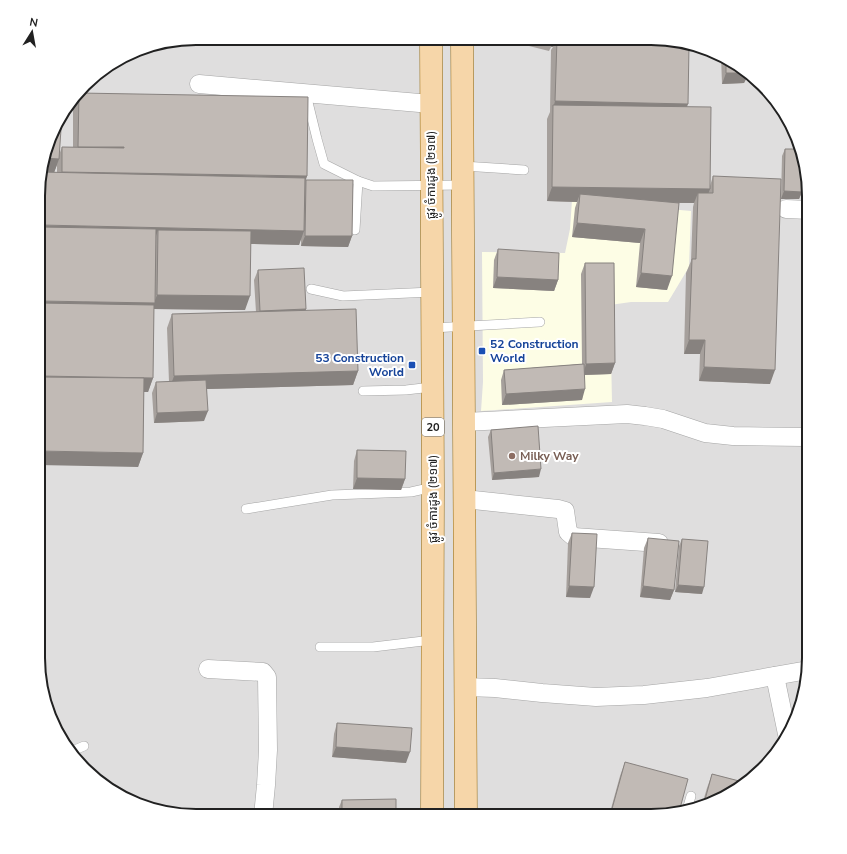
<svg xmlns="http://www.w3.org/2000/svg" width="847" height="854" viewBox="0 0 847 854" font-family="'Nunito Sans','Noto Sans Khmer',sans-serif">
<rect width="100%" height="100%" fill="#f1eee8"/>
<polygon fill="#dfdede" points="196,38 671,39 730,59 776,100 801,145 809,186 809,668 793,728 747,783 702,808 661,816 186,816 126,800 71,754 46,709 38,668 41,166 59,117 92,77 145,46"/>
<polygon fill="#fdfde5" points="572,200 691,211 689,267 668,302 631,302 610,305 612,402 481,411 483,382 482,252 565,253 570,229"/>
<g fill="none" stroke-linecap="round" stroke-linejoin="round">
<defs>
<g id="lane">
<polyline points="306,94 317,139 324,164 358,181 373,186 463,185"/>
<polyline points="463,166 524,170"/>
<polyline points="355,230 358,181"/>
<polyline points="311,289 343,296 432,292"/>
<polyline points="432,328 540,322"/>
<polyline points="363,391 406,390 432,387"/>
<polyline points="246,509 332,495 411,492 433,487"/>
<polyline points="320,647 373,647 432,640"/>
<polyline points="70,752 84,746"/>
<polyline points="687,810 691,796"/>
</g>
<g id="street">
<polyline points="199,84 431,104"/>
<polyline points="786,209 809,210"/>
<polyline points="464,422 627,414 645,416 663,419 705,433 733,436 804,437 809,438"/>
<polyline points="464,499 558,509 565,511 568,532 574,537 659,543"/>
<polyline points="208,669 263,672 267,677 268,750 266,785 263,816"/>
<polyline points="775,676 787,734"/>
<polyline points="465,687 495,688 542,693 596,697 644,695 707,688 808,670"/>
</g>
<g id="primary">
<polyline points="431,39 433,487 432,816"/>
<polyline points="462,39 466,816"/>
</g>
</defs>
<use href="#lane" stroke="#a5a5a5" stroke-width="10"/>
<use href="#street" stroke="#a5a5a5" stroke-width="19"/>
<use href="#primary" stroke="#93680b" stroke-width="23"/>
<use href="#lane" stroke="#fff" stroke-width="9"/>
<use href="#street" stroke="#fff" stroke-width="18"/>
<use href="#primary" stroke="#f6d6a9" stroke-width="22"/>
</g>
<g fill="#a6a09c" fill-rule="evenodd">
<polygon points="512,39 527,39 526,41"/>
<polygon points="531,39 671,39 687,107 710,186 713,176 770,384 699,381 700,354 684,354 686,273 691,261 693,207 694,203 679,203 667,290 636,287 640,243 572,237 575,208 577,202 547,201 547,119 550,112 551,50 553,47 551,47 549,51 529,46"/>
<polygon points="721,56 730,59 748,75 744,83 722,84"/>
<path d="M79 93 307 176 305 182 306 180 352 236 348 247 301 246V238L299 245 251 244 245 310 154 309 153 378 148 392H144L143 453 138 467 41 166 59 155 62 147H73V107ZM57 165V173L54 172Z"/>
<polygon points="785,149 802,188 803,157 809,186 809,200 802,200 802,192 799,199 781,199 782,156"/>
<polygon points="807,206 809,256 801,256 804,217"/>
<polygon points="498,249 558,280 554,291 493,288 494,260"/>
<polygon points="585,263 615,363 611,374 584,375 582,400 502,405 501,380 504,370 582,364 581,274"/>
<polygon points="258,270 306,309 305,311 358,371 353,385 207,389 204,421 154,423 152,393 156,382 169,382 167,328 172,314 256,312 254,280"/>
<polygon points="491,430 539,477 492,480 488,437"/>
<polygon points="357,450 405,479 401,490 353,489 354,461"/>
<polygon points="572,533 590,598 566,597 568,543"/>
<polygon points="648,538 674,590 670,600 640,597 644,548"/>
<polygon points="682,539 702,594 675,592 679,546"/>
<polygon points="337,723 406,763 332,757 334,734"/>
<polygon points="625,762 661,816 609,816 620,776"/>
<polygon points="712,774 747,783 701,808 707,788"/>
<polygon points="342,800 396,816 339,816 339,807"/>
</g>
<g fill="#87827f">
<polygon points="552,40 555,40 553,47 551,47"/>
<polygon points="726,73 745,73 748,75 744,83 722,84"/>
<polygon points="555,101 688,104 683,118 553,109"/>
<polygon points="78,147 124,147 119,161 73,161"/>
<polygon points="44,158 59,159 54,173 41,173 41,166"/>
<polygon points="62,172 307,176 302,190 57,186"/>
<polygon points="552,187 710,189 705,203 698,193 694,203 579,202 580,194 577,202 547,201"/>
<polygon points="784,191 802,192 799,199 781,199"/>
<polygon points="804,193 809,193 809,200 802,200"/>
<polygon points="577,223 645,229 640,243 572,237"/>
<polygon points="41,225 304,231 299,245 158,242 158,230 154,242 41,239"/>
<polygon points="305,236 352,236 348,247 301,246"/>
<polygon points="805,245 809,245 809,256 801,256"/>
<polygon points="641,273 672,276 667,290 636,287"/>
<polygon points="497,277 558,280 554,291 493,288"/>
<polygon points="157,295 250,296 245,310 153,309 40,315 40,301 154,303"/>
<polygon points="306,309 302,320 256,322 260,311"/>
<polygon points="689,340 705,340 700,354 684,354"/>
<polygon points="615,363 611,374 583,375 586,364"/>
<polygon points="704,367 775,370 770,384 699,381"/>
<polygon points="358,371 353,385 169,390 174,376"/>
<polygon points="40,376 153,378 148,392 40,390"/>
<polygon points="585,389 582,400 502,405 506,394"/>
<polygon points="208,411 204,421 154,423 157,413"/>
<polygon points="39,451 143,453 138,467 39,465"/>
<polygon points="541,469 539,477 492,480 494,473"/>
<polygon points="357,478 405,479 401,490 353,489"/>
<polygon points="678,585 704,587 702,594 675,592"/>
<polygon points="569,586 594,587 590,598 566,597"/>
<polygon points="643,586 674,590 670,600 640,597"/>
<polygon points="336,747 410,752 406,763 332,757"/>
</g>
<g fill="#c1bab5" stroke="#87827f">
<polygon points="533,39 556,39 555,40 552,40 552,44"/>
<polygon points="557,39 671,39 689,45 688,104 555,101"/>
<polygon points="726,58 730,59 745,73 726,73"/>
<polygon points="79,93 308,97 307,176 62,172 62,147 124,148 124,147 78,147"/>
<polygon points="553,105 711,107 710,189 552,187"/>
<polygon points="62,114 59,159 44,158 59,117"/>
<polygon points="785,149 801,149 802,154 802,192 784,191"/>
<polygon points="805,167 809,186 809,193 804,193"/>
<polygon points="41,172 305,178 304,231 41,225"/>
<polygon points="713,176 781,179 775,370 704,367 705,340 689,340 692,259 696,259 698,193 713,193"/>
<polygon points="306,180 353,180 352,236 305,236"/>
<polygon points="580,194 679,203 672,276 641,273 645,229 577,223"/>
<polygon points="807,206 809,206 809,245 805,245"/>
<polygon points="41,227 156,229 155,303 40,301"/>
<polygon points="158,230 251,231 250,296 157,295"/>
<polygon points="498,249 559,253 558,280 497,277"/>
<polygon points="585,263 614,263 615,363 586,364"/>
<polygon points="304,268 306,309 260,311 258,270"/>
<polygon points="40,303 154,305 153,378 40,376"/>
<polygon points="356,309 358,371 174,376 172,314"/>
<polygon points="584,364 585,389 506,394 504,370"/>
<polygon points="40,377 144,378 143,453 39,451"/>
<polygon points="206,380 208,411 157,413 156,382"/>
<polygon points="538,426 541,469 494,473 491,430"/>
<polygon points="357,450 406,451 405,479 357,478"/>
<polygon points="572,533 597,534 594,587 569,586"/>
<polygon points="648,538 679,541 674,590 643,586"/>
<polygon points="682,539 708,541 704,587 678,585"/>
<polygon points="337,723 412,728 410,752 336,747"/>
<polygon points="625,762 688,779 679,812 661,816 610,816"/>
<polygon points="712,774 747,783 703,807"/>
<polygon points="396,799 396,816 342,816 342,800"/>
</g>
<g fill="#1a4fb4" stroke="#fff" stroke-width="1.5">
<rect x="478" y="347" width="8" height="8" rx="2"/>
<rect x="408" y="361" width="8" height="8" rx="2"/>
</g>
<circle fill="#8d6e63" stroke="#fff" stroke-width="1.5" cx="512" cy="456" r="4"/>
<g text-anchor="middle" stroke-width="4" stroke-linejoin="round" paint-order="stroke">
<rect fill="#fff" stroke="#646464" stroke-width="1" x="422" y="418" width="22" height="18" rx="3"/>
<g font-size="11" font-weight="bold" fill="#212121">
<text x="433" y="431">20</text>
</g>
<g font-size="12" fill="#212121" stroke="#fff">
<text transform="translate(431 175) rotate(-90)" y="4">ផ្លូវ ចំការដូង (២១៧)</text>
<text transform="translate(433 499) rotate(-90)" y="4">ផ្លូវ ចំការដូង (២១៧)</text>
</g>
<g font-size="12" font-weight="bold" fill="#164399" stroke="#fff" text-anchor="start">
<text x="490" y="348">52 Construction<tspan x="490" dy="14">World</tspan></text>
<text x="404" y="362" text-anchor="end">53 Construction<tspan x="404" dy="14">World</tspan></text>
</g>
<g font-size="12" font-weight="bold" fill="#785e54" stroke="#fff" text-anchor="start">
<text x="520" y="460">Milky Way</text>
</g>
</g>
<path d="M0 0H847V854H0ZM196 45H651A151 151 0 0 1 802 196V658A151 151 0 0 1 651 809H196A151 151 0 0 1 45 658V196A151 151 0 0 1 196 45Z" fill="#fff" fill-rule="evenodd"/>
<path fill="none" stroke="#212121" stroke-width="2" d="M196 45H651A151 151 0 0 1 802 196V658A151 151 0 0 1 651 809H196A151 151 0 0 1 45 658V196A151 151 0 0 1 196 45Z"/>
<g transform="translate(32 32) rotate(11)" stroke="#ffffff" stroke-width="3" paint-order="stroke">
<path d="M0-3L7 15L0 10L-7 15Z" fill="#212121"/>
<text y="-6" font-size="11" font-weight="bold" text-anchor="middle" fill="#212121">N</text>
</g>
</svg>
